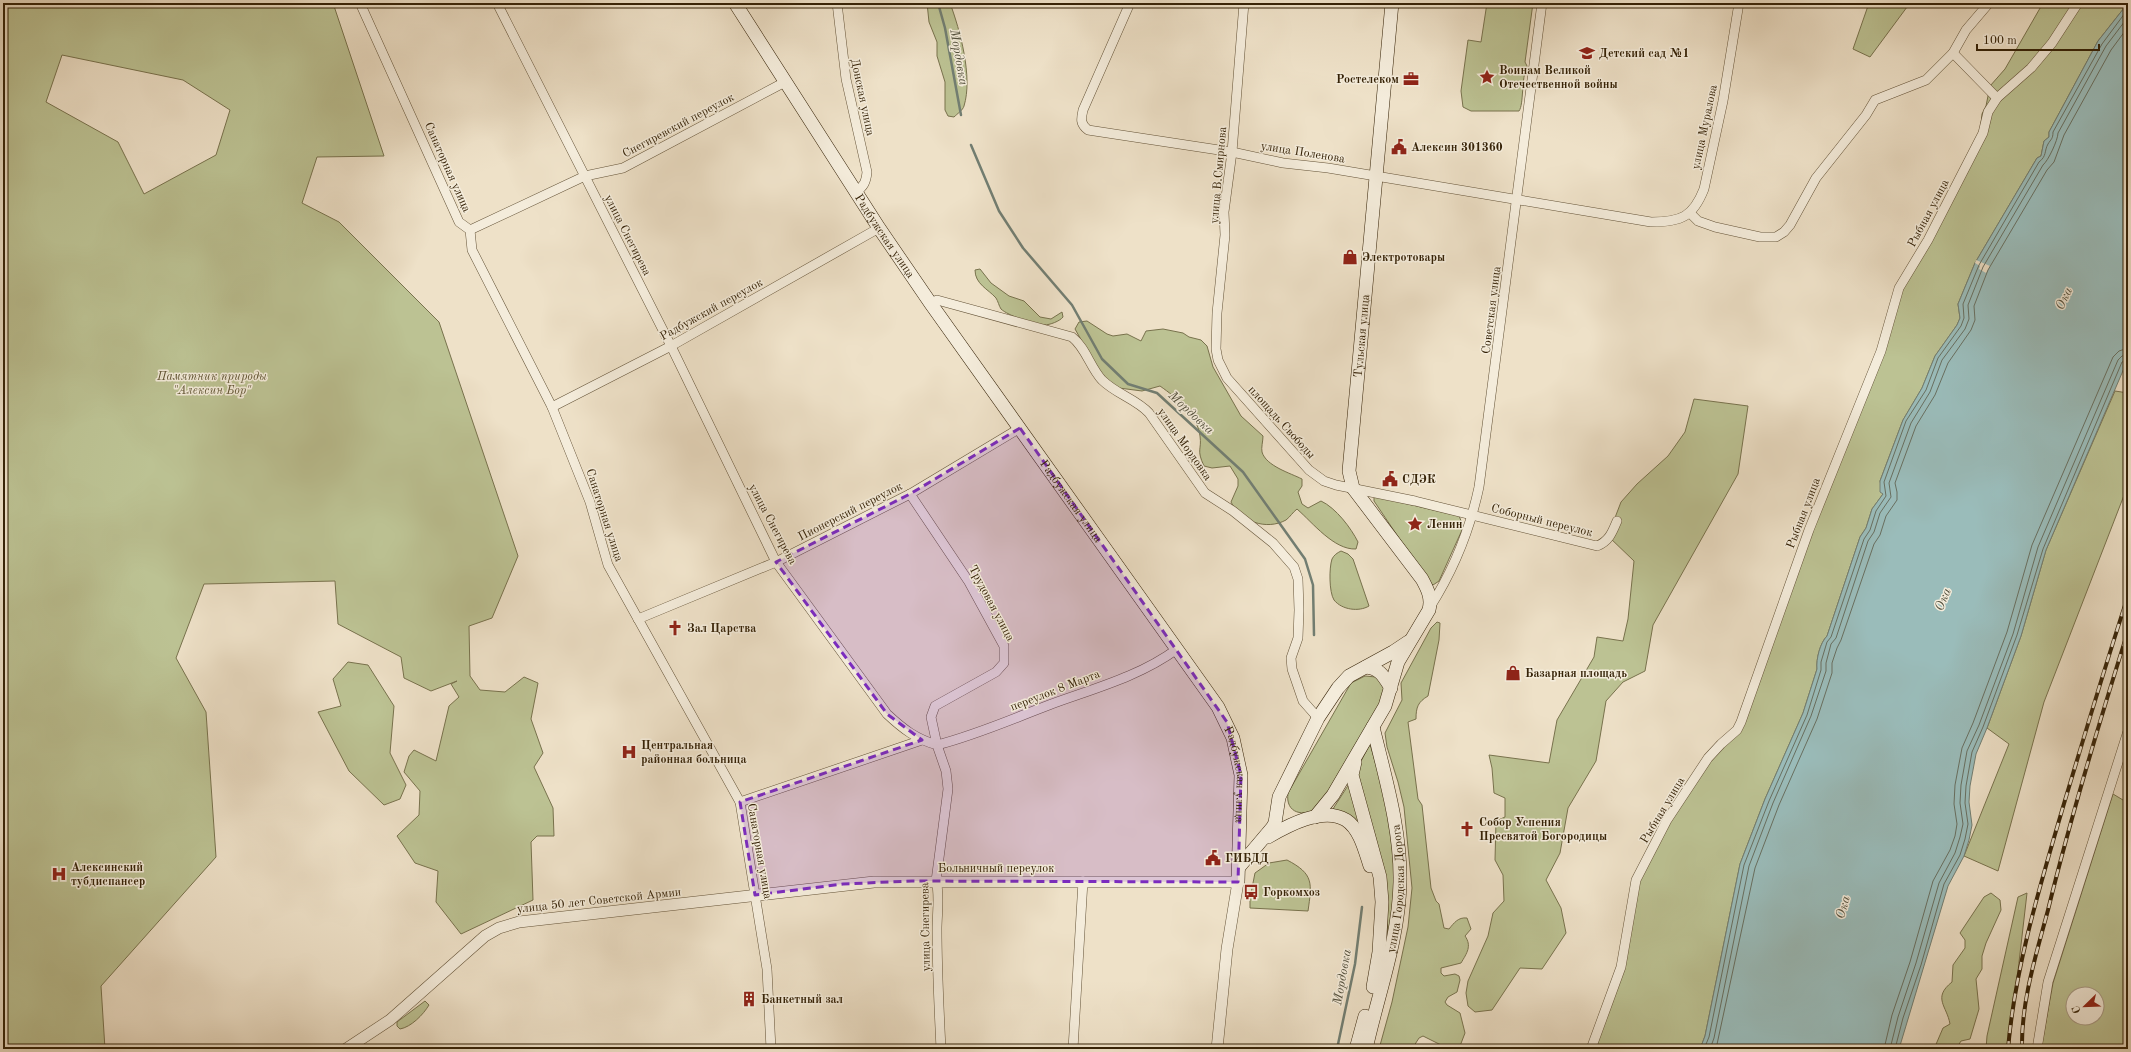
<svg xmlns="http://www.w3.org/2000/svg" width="2131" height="1052" viewBox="0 0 2131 1052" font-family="'Old Standard TT',serif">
<rect width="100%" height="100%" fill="#eee1c8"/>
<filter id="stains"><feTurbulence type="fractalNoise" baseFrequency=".005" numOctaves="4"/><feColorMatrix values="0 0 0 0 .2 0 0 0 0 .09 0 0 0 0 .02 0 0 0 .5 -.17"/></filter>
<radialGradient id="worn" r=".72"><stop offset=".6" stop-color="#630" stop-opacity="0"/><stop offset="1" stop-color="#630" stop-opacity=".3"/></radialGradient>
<g fill="#bcc293" stroke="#78724d" fill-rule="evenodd">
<path d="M3 3H333L384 156 317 157 302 203 339 222 439 322 518 556 492 618 469 626 470 676 480 690 505 692 524 677 538 683 531 719 543 753 534 767 553 808 554 836H537L531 842 533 900 461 934 436 902 438 871 415 863 397 836 419 815 420 791 404 772 409 756 414 750 436 761 449 706 459 697 451 684 457 681 431 691 404 678 401 657 338 624 335 581 204 584 176 658 206 712 216 857 101 986 105 1049H3ZM62 55 183 80 230 110 216 155 144 194 118 142 46 102Z"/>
<path d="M927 3H950C960 30 973 77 964 106 963 110 957 114 954 117L948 116 945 110V82L937 56V42L929 22Z"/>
<path d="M1487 3H1533L1525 62 1527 66C1521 79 1524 104 1519 111H1471L1463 107 1461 91 1468 40 1481 42Z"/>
<polygon points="1869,3 1910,3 1870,57 1853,49"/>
<path d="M2043 3H2128L2098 41 2049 132V137L2044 141 2041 156 2037 158 1975 263 1958 304 1960 318 1957 325 1935 356 1922 388 1903 420 1880 481 1883 494 1872 509 1866 528 1860 537 1827 636C1820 643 1816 659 1817 669L1803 713 1765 799 1740 864 1705 1036 1700 1049H1589L1618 968 1630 896 1665 818 1735 729 1887 324 1926 239 1980 134 1982 114 1986 106 1990 86 2005 69Z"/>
<path d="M980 269 991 283 1009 296 1024 301 1040 317 1051 319 1062 312 1063 317C1060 321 1050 325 1044 325 1036 326 1007 315 1001 309 999 306 998 301 996 298 988 289 975 284 975 270Z"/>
<path d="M1087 321 1107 334 1113 336 1127 334 1141 341 1146 331 1163 329 1183 333 1189 337 1201 340 1207 346 1213 367 1241 416 1263 436C1263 441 1261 448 1262 452 1266 466 1290 473 1302 479V486L1298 492 1302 504 1308 508 1321 501C1336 508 1351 528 1358 542L1356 549C1334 550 1313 523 1297 509 1293 512 1290 517 1286 520 1266 531 1240 521 1231 502L1238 486V479L1230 466 1212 468 1204 466C1196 449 1202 450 1200 436 1197 414 1177 398 1160 386L1142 391 1119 388 1101 375 1075 329 1079 322Z"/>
<polygon points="2115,391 2128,393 2128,485 2044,702 1998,871 1964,856 2009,744 1987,728 2021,636 2046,550"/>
<polygon points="1694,399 1748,406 1738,474 1653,625 1645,671 1623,682 1606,701 1596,761 1568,808 1560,853 1546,880 1561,908 1566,933 1542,969 1520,968 1492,1010 1475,1012 1468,1006 1466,993 1468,981 1488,936 1493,913 1504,901 1503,875 1495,860 1496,821 1505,817 1505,798 1494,793 1492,768 1489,755 1549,763 1557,720 1594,657 1597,637 1623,641 1628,619 1634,561 1608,536 1621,502 1637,484 1668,456 1685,432"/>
<polygon points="1374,496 1459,516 1462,523 1462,530 1439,581 1433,585 1428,581 1374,501"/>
<path d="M1341 551 1348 554 1353 559 1369 606C1359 612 1342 610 1334 600 1329 592 1329 568 1332 559 1334 555 1337 553 1341 551Z"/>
<path d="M1437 622 1440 623 1439 640 1428 696C1418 702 1416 707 1416 719L1408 722 1418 799 1422 805 1431 888 1436 901 1439 904 1444 928 1449 929C1454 923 1458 917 1467 918L1471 929 1465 936C1472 946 1467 953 1461 963L1441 968V973L1444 976 1455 974 1459 976 1460 980 1457 992 1448 997 1445 1002 1447 1005 1460 1013 1465 1033 1460 1046 1456 1049H1449L1423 1036 1419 1038 1412 1049H1379L1392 1002 1408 927 1412 888 1404 807 1398 782 1387 747 1385 733 1402 700 1401 683 1431 628Z"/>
<polygon points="348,662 368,665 394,706 390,753 406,785 400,799 384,805 349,771 318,712 341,706 333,679"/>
<path d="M1365 676 1376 677 1384 687 1385 695 1318 808C1304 817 1285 814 1288 793L1351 683Z"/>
<path d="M1370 744C1383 790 1400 840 1396 888 1394 905 1390 922 1388 939L1387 911 1358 783 1359 765Z"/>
<polygon points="1349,784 1364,832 1331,812"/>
<path d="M2113 794 2128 803V1049H2041L2053 983ZM2073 994H2097V1018H2073Z"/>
<path d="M1287 860C1314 874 1312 883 1308 911L1250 908V898L1255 873 1269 863Z"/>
<path d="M1991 893 2000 900 2001 910 1986 943 1982 956V969L1976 979 1979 1009 1970 1039 1961 1041 1956 1049H1934L1943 1028 1950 1024C1947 1006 1932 998 1952 982L1953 965 1965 948V940L1960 933 1984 897Z"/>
<polygon points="2027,893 2009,1049 1986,1049 1987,1036 2018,897"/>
<path d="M425 1001 429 1005C423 1015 411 1027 400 1029L397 1026V1022Z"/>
</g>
<path fill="#9abcba" stroke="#727e72" d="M2128 3V359L2046 550 2021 636 1987 728 1976 754 1970 786 1969 802 1972 825 1969 840 1964 856 1948 886 1899 1049H1700L1705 1036 1740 864 1765 799 1803 713 1817 669C1816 659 1820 643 1827 636L1860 537 1866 528 1872 509 1883 494 1880 492V481L1903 420 1922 388 1935 356 1957 325 1960 318 1958 304 1975 263 2037 158 2041 156 2044 141 2049 137V132L2098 41Z"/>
<polygon fill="#eee1c8" points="1976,260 1990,266 1986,273 1979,269 1980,266 1975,263"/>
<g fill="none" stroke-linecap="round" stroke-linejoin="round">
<g stroke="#686f60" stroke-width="1">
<path d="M1704 1049 1709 1037 1744 865 1769 801 1807 715 1821 670V662L1827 642 1831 637 1864 539 1870 530 1876 511 1886 496 1884 482 1906 421 1926 390 1938 358 1961 326 1964 318 1963 304 1979 265 2039 162C2047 156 2044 151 2048 144 2051 139 2053 139 2053 132L2102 44 2128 9"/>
<path d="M1710 1049 1714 1038 1749 866 1773 803 1811 716 1826 671V663L1831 644 1836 638 1868 541 1874 532 1880 513 1891 497 1889 483 1911 423 1930 392 1942 360 1965 329 1969 319 1968 305 1983 267 2043 165C2048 161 2058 140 2058 133L2106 46 2128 17"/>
<polyline points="1716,1049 1755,868 1779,805 1817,719 1832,673 1832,663 1837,648 1841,640 1874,544 1880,535 1886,516 1897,500 1897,492 1895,483 1916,426 1935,395 1948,363 1971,330 1975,320 1974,306 1988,270 2047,170 2054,162 2064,135 2111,50 2128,27"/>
<polyline points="1884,1049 1892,1015 1910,962 1933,881 1950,850 1955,836 1957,824 1954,804 1955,785 1962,748 1973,723 2007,632 2032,545 2113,357 2119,351 2128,348"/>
<polyline points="1890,1049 1898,1017 1916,963 1939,883 1955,853 1960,837 1963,824 1960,803 1961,785 1967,751 1979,725 2013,634 2038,547 2118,360 2122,356 2128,354"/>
<polyline points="1895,1049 1903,1018 1921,965 1944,884 1960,855 1965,839 1968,824 1965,803 1966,786 1972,752 1983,727 2017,635 2043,549 2122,362 2128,360"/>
</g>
<g stroke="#727e72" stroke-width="2.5">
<polyline points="938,3 945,28 961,115"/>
<polyline points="971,145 999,211 1023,248 1072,305 1102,359 1128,384 1157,393 1243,472 1305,559 1313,585 1314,635"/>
<polyline points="1337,1049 1355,964 1362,907"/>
</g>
<defs>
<g id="minor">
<polyline points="360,3 459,222 470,230 472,250 552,407 590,502 608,565 740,802 767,969 771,1049"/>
<path d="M497 3 671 346 776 562 887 714C903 729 916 739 937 745L946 771 948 789 936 881C940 893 937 915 937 929 937 969 939 1009 941 1049"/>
<path d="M837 3 846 79 867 172C866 182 864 186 856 192"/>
<path d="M1130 3 1083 110C1081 119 1080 124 1088 130L1232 152 1283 163 1328 168 1651 222C1681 222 1693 217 1704 189L1723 101 1739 3"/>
<path d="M1244 3 1232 152 1224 212 1225 235 1217 313 1216 349 1218 360 1227 378 1309 470 1324 481 1336 485 1415 501 1597 546C1609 541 1612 533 1617 521"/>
<polyline points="1953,53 1997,98"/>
<polyline points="1690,213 1698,221 1715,227 1760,237 1776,237 1784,232 1790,225 1816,178 1866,115 1875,100 1926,80 1953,53 1966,30 1989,3"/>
<polyline points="470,230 585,176 623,168 785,82"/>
<path d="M931 304 937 300 1072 337C1086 348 1090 367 1102 380 1116 394 1136 399 1149 413L1205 493 1233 511 1273 543 1294 567 1298 579 1299 610 1298 638 1291 658 1292 669 1303 701 1318 718"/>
<polyline points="552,407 671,346 879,228"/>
<path d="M910 494 969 582 1004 646V663L996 672 935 706 931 717 937 745C976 735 1012 719 1049 705 1092 689 1139 677 1177 649"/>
<path d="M1430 607C1453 571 1470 529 1479 487L1542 3"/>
<polyline points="638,619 776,562 910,494 1020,428"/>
<polyline points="740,802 922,740"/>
<polyline points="1073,1049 1083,881"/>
<polyline points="1591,1049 1621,967 1636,880 1667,820 1708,758 1721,744 1737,730 1741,722 1809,530 1881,351 1899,288 1928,240 1983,133 1988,112 1997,98 2031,68 2052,43 2078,3"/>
<polyline points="2037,1049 2048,982 2128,731"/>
</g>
<polyline id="tertiary" points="346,1049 390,1020 485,936 499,928 519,922 874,882 1238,882 1227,949 1217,1049"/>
<g id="secondary">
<path id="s1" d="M735 3 879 228 931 304 1218 707 1233 738 1241 775 1238 882"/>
<path d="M1366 667C1380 668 1384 677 1391 688"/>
<polyline points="1355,762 1352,775 1380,877 1382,902 1379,952 1373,987"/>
<path id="s2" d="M1315 817 1333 795 1385 706 1398 662 1429 610C1432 598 1428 590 1422 579L1353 488 1349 471 1392 3"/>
<path d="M1268 837C1287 826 1323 806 1346 820 1360 829 1365 851 1370 866"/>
<polyline points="1239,867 1272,828 1275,823 1279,797 1318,718 1338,688 1349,676 1393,652 1408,642"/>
<polyline points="1356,1049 1365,1016"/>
<path id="s3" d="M1366 1049C1378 994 1399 939 1400 882 1401 830 1385 777 1373 727"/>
</g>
</defs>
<use href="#minor" stroke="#635237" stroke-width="10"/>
<use href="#tertiary" stroke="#635237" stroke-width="12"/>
<use href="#secondary" stroke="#352207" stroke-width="14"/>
<use href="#minor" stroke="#f4ecdb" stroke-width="9"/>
<use href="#tertiary" stroke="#f4ecdb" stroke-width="11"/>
<use href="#secondary" stroke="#f4ecdb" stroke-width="13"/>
<defs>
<g id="rail">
<path d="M2008 1049C2015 967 2040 886 2063 807 2084 737 2105 666 2128 596"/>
<path d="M2022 1049C2021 1002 2036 955 2048 910 2071 816 2099 723 2128 631"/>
</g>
</defs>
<use href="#rail" stroke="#352207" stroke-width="4"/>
<use href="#rail" stroke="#f4ecdb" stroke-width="2.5" stroke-dasharray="8" stroke-linecap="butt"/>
</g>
<path fill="#7b2cbf" fill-opacity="0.2" stroke="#7b2cbf" stroke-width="3" stroke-dasharray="8 5" stroke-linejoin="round" d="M1020 428 1227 722 1241 775 1238 882 912 881 843 884 755 895 740 802 922 740 887 714 776 562 910 494Z"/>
<defs>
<symbol id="school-bare" viewBox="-9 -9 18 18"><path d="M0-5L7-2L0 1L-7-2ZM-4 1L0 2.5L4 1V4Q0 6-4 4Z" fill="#8f2418" stroke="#f4ecdb" stroke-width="2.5" paint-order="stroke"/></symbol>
<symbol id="sight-bare" viewBox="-9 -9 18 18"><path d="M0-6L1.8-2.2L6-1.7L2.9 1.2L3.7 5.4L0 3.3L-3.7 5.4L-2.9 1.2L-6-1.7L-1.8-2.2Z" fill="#8f2418" stroke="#f4ecdb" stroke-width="2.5" paint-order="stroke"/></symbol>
<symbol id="office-bare" viewBox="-9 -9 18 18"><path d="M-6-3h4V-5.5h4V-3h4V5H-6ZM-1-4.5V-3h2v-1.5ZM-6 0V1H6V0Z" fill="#8f2418" stroke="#f4ecdb" stroke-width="2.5" paint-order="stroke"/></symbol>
<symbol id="civic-bare" viewBox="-9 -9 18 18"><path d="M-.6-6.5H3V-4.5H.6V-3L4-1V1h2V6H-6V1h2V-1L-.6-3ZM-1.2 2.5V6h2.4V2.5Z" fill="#8f2418" stroke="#f4ecdb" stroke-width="2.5" paint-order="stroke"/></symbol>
<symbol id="shop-bare" viewBox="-9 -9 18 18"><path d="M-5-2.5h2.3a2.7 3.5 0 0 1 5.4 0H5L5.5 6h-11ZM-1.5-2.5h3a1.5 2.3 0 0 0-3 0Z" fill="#8f2418" stroke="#f4ecdb" stroke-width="2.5" paint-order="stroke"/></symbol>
<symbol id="church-bare" viewBox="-9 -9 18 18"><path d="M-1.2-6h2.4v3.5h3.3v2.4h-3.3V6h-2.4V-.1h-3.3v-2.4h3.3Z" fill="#8f2418" stroke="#f4ecdb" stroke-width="2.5" paint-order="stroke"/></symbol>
<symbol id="hospital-bare" viewBox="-9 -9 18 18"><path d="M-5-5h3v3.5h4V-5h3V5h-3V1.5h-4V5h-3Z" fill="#8f2418" stroke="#f4ecdb" stroke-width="2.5" paint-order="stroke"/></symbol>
<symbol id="bus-bare" viewBox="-9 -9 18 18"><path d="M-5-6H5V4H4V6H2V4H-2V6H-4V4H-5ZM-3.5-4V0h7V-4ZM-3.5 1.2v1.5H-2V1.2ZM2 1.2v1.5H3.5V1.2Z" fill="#8f2418" stroke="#f4ecdb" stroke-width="2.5" paint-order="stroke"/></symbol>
<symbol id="building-bare" viewBox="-9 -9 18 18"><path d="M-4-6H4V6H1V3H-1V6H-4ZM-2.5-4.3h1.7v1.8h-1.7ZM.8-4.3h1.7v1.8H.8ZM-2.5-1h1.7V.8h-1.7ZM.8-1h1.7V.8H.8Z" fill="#8f2418" stroke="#f4ecdb" stroke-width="2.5" paint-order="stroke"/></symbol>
</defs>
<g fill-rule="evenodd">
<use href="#school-bare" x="1576" y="42" width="22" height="22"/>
<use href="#sight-bare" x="1476" y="66" width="22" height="22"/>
<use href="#office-bare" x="1400" y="68" width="22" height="22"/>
<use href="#civic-bare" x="1388" y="136" width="22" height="22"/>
<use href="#shop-bare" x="1339" y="246" width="22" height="22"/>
<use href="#civic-bare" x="1379" y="468" width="22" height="22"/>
<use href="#sight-bare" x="1404" y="513" width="22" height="22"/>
<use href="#church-bare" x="664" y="617" width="22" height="22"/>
<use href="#shop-bare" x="1502" y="662" width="22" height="22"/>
<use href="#hospital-bare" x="618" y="741" width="22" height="22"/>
<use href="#church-bare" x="1456" y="818" width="22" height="22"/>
<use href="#civic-bare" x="1202" y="847" width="22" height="22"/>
<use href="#hospital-bare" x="48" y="863" width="22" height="22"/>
<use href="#bus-bare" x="1240" y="881" width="22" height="22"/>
<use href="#building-bare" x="738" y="988" width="22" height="22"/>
</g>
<g text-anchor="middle" stroke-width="3" stroke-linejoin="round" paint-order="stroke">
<g font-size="12" font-weight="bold" fill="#352207" stroke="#f4ecdb" text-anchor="start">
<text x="1599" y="57">Детский сад №1</text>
<text x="1499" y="74">Воинам Великой<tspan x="1499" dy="14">Отечественной войны</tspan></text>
<text x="1399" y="83" text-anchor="end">Ростелеком</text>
<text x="1411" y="151">Алексин 301360</text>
<text x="1362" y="261">Электротовары</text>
<text x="1402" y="483">СДЭК</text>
<text x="1427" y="528">Ленин</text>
<text x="687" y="632">Зал Царства</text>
<text x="1525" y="677">Базарная площадь</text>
<text x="641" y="749">Центральная<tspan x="641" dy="14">районная больница</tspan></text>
<text x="1479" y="826">Собор Успения<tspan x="1479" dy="14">Пресвятой Богородицы</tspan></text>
<text x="1225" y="862">ГИБДД</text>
<text x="71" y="871">Алексинский<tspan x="71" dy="14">тубдиспансер</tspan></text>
<text x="1263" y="896">Горкомхоз</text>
<text x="761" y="1003">Банкетный зал</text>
</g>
<g font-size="12" fill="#352207" stroke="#f4ecdb">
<text transform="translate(863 97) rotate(78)" y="4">Донская улица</text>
<text transform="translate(678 125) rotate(-28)" y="4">Снегиревский переулок</text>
<text transform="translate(1704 127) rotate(-78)" y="4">улица Муралова</text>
<text transform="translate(1303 152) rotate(9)" y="4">улица Поленова</text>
<text transform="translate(448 167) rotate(66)" y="4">Санаторная улица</text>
<text transform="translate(1218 175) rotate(-85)" y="4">улица В.Смирнова</text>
<text transform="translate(1928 213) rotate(-62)" y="4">Рыбная улица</text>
<text transform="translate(628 235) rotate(63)" y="4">улица Снегирева</text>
<text dy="4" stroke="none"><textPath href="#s1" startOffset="277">Радбужская улица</textPath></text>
<text transform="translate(711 309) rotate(-29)" y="4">Радбужский переулок</text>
<text transform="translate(1491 310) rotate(-83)" y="4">Советская улица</text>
<text dy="4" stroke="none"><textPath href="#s2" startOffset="538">Тульская улица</textPath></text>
<text transform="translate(1282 422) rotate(48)" y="4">площадь Свободы</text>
<text transform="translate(1185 444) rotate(55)" y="4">улица Мордовка</text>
<text dy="4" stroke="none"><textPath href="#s1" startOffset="601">Радбужская улица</textPath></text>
<text transform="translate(850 511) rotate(-27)" y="4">Пионерский переулок</text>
<text transform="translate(1803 513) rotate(-69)" y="4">Рыбная улица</text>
<text transform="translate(605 515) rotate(72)" y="4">Санаторная улица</text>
<text transform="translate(1542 520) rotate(14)" y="4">Соборный переулок</text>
<text transform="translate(773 524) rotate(62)" y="4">улица Снегирева</text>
<text transform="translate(992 603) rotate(62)" y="4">Трудовая улица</text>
<text transform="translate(1055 690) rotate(-21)" y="4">переулок 8 Марта</text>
<text dy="4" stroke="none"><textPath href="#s1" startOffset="925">Радбужская улица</textPath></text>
<text transform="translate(1662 810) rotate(-59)" y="4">Рыбная улица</text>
<text transform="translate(760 851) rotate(80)" y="4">Санаторная улица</text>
<text x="996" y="872">Больничный переулок</text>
<text dy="4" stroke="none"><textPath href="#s3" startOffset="164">улица Городская Дорога</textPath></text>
<text transform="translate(599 900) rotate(-6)" y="4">улица 50 лет Советской Армии</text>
<text transform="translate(925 927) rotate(-91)" y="4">улица Снегирева</text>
</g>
<g font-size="12" font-style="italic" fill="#5e5231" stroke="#f4ecdb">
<text x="212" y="380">Памятник природы<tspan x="212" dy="14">"Алексин Бор"</tspan></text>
</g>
<g font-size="13" font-style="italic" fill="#53503d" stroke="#f4ecdb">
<text transform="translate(960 57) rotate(80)" y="5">Мордовка</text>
<text transform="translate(2063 298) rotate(-64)" y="5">Ока</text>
<text transform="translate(1192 412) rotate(43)" y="5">Мордовка</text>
<text transform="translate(1942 599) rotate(-68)" y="5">Ока</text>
<text transform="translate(1842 907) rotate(-74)" y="5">Ока</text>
<text transform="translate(1341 977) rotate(-80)" y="5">Мордовка</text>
</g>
</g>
<rect width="2131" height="1052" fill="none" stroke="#eee1c8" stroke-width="16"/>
<rect x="4" y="4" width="2123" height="1044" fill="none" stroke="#352207" stroke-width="2"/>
<rect x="8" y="8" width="2115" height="1036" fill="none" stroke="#352207"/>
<g transform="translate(2085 1006) rotate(247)"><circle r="19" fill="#f4ecdb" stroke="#a89b86"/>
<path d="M0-3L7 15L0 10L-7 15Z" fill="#8f2418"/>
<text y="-6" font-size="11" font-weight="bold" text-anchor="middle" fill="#352207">С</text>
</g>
<path d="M1977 44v6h122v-6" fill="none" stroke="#352207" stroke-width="2"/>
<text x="1983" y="44" font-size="12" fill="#352207" stroke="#f4ecdb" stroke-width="3" paint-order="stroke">100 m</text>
<rect width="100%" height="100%" filter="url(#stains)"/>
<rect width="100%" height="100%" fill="url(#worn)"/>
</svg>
